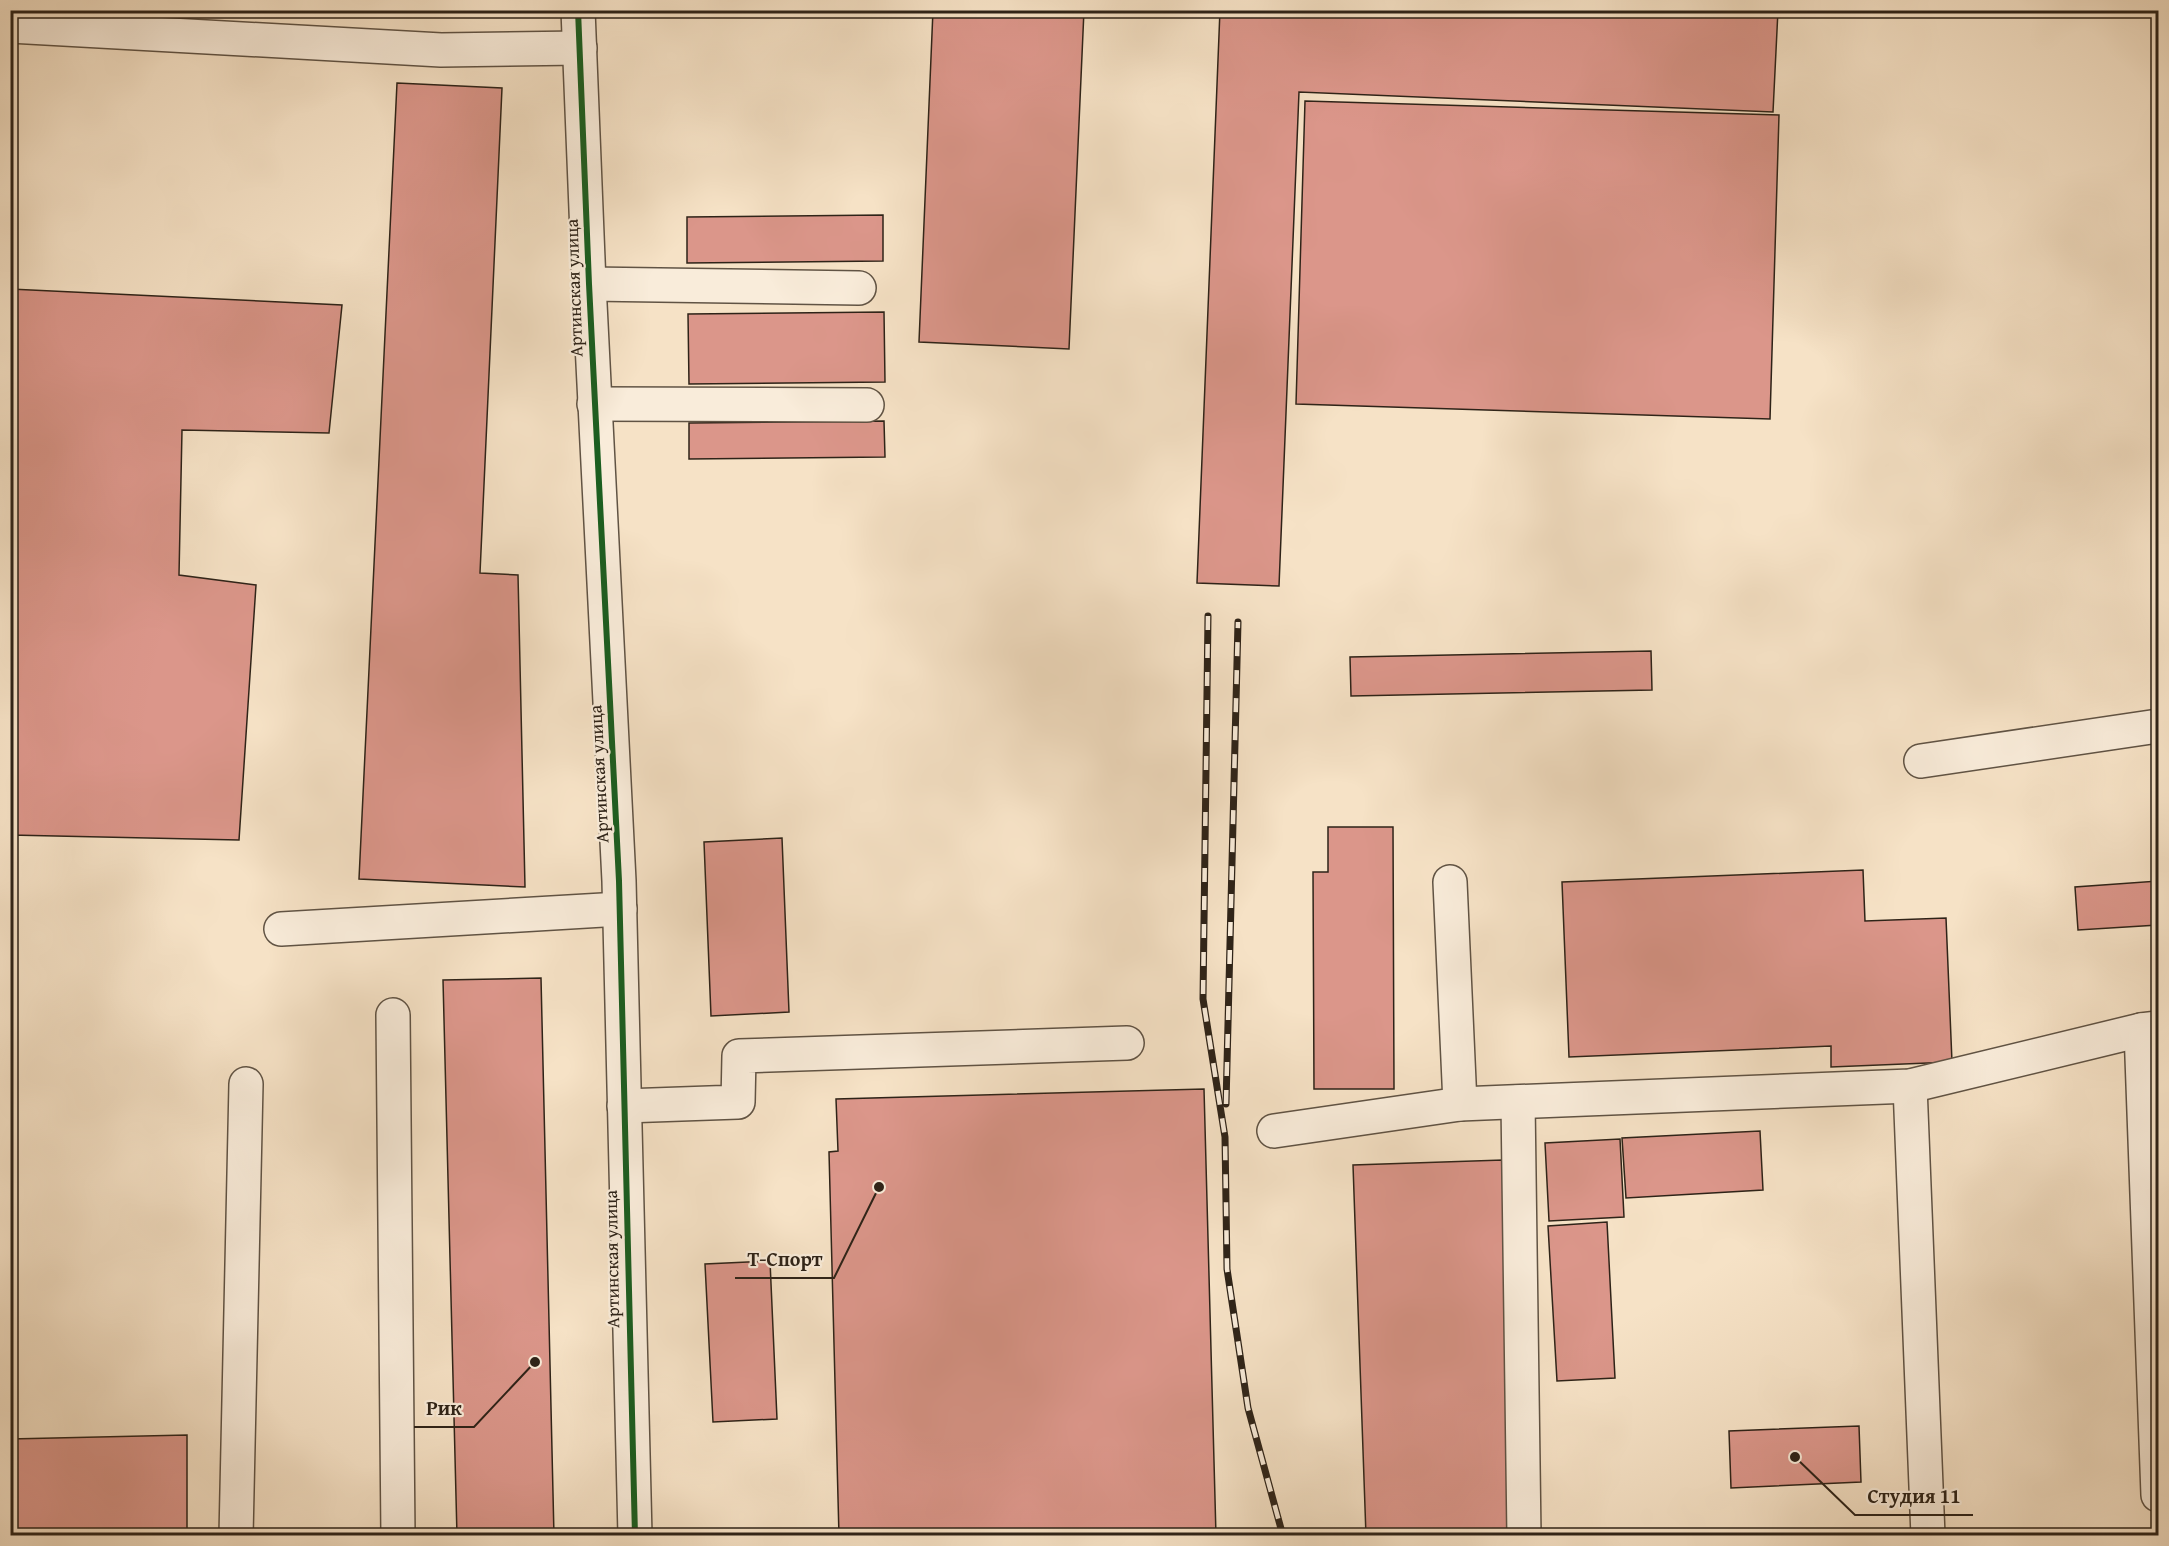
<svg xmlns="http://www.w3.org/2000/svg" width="2169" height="1546" viewBox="0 0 2169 1546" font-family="'Gentium Book Plus',serif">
<rect width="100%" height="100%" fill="#f6e2c6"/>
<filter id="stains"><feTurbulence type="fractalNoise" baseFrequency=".00333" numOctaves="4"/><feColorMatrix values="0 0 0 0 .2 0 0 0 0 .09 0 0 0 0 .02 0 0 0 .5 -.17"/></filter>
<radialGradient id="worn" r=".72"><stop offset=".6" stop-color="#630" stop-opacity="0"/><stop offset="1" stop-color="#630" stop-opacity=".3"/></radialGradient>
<g fill="#db968a" stroke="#2e2318" stroke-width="1.5">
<polygon points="933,10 1084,10 1069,349 919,342"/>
<polygon points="1220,10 1778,10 1773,112 1299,92 1279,586 1197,583"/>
<polygon points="397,83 502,88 480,573 518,575 525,887 359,879"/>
<polygon points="1305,101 1779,115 1770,419 1296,404"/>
<polygon points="883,215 883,261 687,263 687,217"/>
<polygon points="10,289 342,305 329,433 182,430 179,575 256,585 239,840 10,835"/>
<polygon points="884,312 885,382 689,384 688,314"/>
<polygon points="884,421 885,457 689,459 689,423"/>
<polygon points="2154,423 2158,423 2158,531"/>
<polygon points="1651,651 1652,690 1351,696 1350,657"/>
<polygon points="1328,827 1393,827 1394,1089 1314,1089 1313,872 1328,872"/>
<polygon points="782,838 789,1012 711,1016 704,842"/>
<polygon points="1863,870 1865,921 1946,918 1952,1062 1831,1067 1831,1046 1569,1057 1562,882"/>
<polygon points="2158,881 2158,925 2078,930 2075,887"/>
<polygon points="541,978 554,1536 457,1536 443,980"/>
<polygon points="1204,1089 1216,1536 839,1536 829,1152 838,1151 836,1099"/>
<polygon points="1760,1131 1763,1190 1626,1198 1622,1138"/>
<polygon points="1620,1139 1624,1217 1549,1221 1545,1143"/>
<polygon points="1503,1160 1516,1536 1366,1536 1353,1165"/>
<polygon points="1607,1222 1615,1378 1557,1381 1548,1226"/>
<polygon points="770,1261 777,1419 713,1422 705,1264"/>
<polygon points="1859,1426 1861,1482 1731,1488 1729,1431"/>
<polygon points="187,1435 187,1536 10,1536 10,1439"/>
</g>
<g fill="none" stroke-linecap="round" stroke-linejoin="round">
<defs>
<g id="minor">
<polyline points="578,10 589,284 619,881 635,1536"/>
<polyline points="10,26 441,50 580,48"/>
<polyline points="589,284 859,288"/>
<polyline points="594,404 867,405"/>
<polyline points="1921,761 2158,726"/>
<polyline points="1450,882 1460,1104"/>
<polyline points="281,929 620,909"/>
<polyline points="393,1015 398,1536"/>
<polyline points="2141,1030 2158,1495"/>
<polyline points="1910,1086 1928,1536"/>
<polyline points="1518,1102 1524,1536"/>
<polyline points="624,1106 738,1102 739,1056 1127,1043"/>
<polyline points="1274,1131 1460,1104 1910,1086 2141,1030 2158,1028"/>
<polyline points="236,1536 246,1084"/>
</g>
</defs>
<use href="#minor" stroke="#605344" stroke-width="36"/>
<use href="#minor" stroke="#f9ecda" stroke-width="33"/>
<defs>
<g id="rail">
<polyline points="1208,616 1203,999 1225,1137 1227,1269 1248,1408 1283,1536"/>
<polyline points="1226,1104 1238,622"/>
</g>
</defs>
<use href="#rail" stroke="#2e2318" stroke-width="7"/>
<use href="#rail" stroke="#f9ecda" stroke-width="4.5" stroke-dasharray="14" stroke-linecap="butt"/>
<defs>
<polyline id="cycleway" points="578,10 589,284 619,881 635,1536"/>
</defs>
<use href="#cycleway" stroke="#f9ecda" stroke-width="10"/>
<use href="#cycleway" stroke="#1b5e20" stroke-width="6"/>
</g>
<g text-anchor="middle" stroke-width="4.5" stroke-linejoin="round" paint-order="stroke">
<g font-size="18" fill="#2e2318" stroke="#f9ecda">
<text transform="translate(574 288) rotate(-92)" y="6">Артинская улица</text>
<text transform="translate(599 774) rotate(-93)" y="6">Артинская улица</text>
<text transform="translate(612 1259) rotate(-91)" y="6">Артинская улица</text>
</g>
</g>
<path fill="none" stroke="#2e2318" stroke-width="2" d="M879 1187L834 1278H735M535 1362L474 1427H414M1795 1457L1855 1515H1973"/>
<g fill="#2e2318" stroke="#f9ecda" stroke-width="2">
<circle cx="879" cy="1187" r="6"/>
<circle cx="535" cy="1362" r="6"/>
<circle cx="1795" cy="1457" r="6"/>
</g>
<g font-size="20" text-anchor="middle" font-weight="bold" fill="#2e2318" stroke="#f9ecda" stroke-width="4.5" stroke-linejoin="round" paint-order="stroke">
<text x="785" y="1266">Т-Спорт</text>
<text x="444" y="1415">Рик</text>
<text x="1914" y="1503">Студия 11</text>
</g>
<rect width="2169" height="1546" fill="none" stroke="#f6e2c6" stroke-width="36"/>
<rect x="12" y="12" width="2145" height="1522" fill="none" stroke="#2e2318" stroke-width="3"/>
<rect x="18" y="18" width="2133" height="1510" fill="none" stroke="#2e2318" stroke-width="1.5"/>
<rect width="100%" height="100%" filter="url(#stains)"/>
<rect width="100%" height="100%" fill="url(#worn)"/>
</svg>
